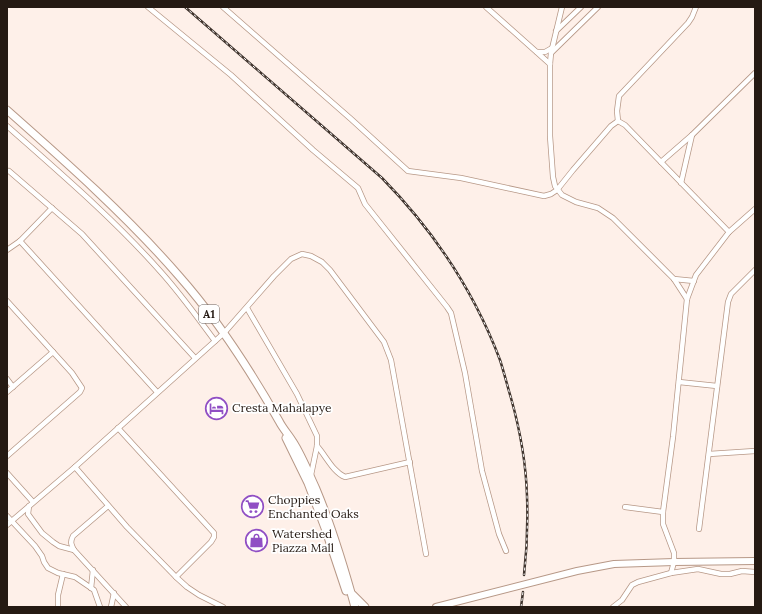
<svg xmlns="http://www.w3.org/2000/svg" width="762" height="614" viewBox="0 0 762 614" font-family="Lora,serif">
<rect width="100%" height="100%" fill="#fef0e9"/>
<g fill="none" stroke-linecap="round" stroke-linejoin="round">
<defs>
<g id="minor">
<polyline points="148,7 231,75 313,150 358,188 365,204 447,307 451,313 465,373 482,471 499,534 506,551"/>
<polyline points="223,7 351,119 408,171 461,178 544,196 551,194 557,190 573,170 611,126 618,121 625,125 729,232"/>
<polyline points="486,7 550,64"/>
<polyline points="562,7 551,53 550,64 550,136 553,177 555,186 562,195 576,202 598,208 613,218 674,279 687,299"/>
<polyline points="556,31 581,7"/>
<polyline points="537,52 545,52 552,48"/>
<polyline points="551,53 598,7"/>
<polyline points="618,121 617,111 619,96 688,23 692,17 696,7"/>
<path d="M7 126C59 172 113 218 160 271 180 293 197 317 215 341"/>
<polyline points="661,162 692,135 755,73"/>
<polyline points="9,171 82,234 195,358"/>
<polyline points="681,183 692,135"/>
<polyline points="20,241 157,392"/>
<polyline points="7,250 20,241 52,208"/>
<polyline points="674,279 694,281"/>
<polyline points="7,301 72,373 82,388 80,392 7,456"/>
<polyline points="247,308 297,394 317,436 317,446 311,475"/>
<polyline points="7,379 13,387"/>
<polyline points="679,382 717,386"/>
<polyline points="7,392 53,352"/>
<polyline points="118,428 214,533 214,537 211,542 176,577"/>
<path d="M317 446C326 456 333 472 345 477L410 462"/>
<polyline points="709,454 755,451"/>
<polyline points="75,467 127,527 176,577 187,587 199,595 223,607"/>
<polyline points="7,473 33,502"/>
<polyline points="29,506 28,514 42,533 53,542 59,546 74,550"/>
<path d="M108 506 73 536C70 542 71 544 74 550L126 607"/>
<polyline points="625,507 663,512"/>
<polyline points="7,516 35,546 42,556 44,562 48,568 58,573 75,577 94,590 100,607"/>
<polyline points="7,525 75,467 224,333 274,276 291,259 302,254 311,256 322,262 330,270 384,342 391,360 426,554"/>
<polyline points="699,529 728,302 731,294 755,270"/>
<polyline points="671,573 674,562 674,553 663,524 663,512 673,437 687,299 696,275 729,232 755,209"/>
<polyline points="91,588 93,570"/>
<polyline points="58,607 58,595 63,574"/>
<polyline points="111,607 114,593"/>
<polyline points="613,607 622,600 632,585 638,582 671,573 698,569 721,574 730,574 742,571 755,572"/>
</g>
<polyline id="major" points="436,607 577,571 614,564 674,562 755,561"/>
<g id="highway">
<path d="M7 110C67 163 127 216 179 276 218 320 250 370 279 421 283 429 289 435 293 442 302 456 309 474 316 489 332 527 344 567 355 607"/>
<polyline points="286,438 308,483 325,528 346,591"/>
<polyline points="353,595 365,607"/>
</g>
</defs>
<use href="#minor" stroke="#b79887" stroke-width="6"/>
<use href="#major" stroke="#b79887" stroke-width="8"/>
<use href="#highway" stroke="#b79887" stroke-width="9"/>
<use href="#minor" stroke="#fff" stroke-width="4.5"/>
<use href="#major" stroke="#fff" stroke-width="6"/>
<use href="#highway" stroke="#fff" stroke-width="7"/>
<defs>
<g id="rail">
<path d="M185 7 382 178C433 230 474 291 500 360 504 372 507 385 511 398 520 430 526 463 527 496 528 523 527 549 524 575"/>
<polyline points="521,607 523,592"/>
</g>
</defs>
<use href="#rail" stroke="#40342d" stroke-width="2.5"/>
<use href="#rail" stroke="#fff" stroke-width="1" stroke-dasharray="3" stroke-linecap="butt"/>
</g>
<defs>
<symbol id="hotel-ring" viewBox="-11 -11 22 22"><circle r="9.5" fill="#fff" stroke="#904fc4" stroke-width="1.5"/><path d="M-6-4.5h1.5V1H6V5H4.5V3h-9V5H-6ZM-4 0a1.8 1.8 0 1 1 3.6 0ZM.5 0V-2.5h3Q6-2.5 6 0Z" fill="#904fc4"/></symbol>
<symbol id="supermarket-ring" viewBox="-11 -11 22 22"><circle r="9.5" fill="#fff" stroke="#904fc4" stroke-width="1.5"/><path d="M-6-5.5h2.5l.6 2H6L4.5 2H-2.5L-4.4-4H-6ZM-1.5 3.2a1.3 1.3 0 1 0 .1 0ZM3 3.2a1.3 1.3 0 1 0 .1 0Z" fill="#904fc4"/></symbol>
<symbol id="shop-ring" viewBox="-11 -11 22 22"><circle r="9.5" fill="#fff" stroke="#904fc4" stroke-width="1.5"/><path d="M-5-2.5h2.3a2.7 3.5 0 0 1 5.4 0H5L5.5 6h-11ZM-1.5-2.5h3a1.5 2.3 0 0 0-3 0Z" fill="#904fc4"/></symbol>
</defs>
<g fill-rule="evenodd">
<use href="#hotel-ring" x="204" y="396" width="25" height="25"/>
<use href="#supermarket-ring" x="240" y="494" width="25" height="25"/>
<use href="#shop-ring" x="244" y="528" width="25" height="25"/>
</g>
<g text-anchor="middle" stroke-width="3.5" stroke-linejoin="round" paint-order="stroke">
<rect fill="#fff" stroke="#665f5a" stroke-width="1" x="199" y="305" width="20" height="18" rx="3"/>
<g font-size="11" font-weight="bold" fill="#251a13">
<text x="209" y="318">A1</text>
</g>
<g font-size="12" fill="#251a13" stroke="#fff" text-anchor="start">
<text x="232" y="412">Cresta Mahalapye</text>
<text x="268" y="504">Choppies<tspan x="268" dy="14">Enchanted Oaks</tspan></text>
<text x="272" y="538">Watershed<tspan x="272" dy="14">Piazza Mall</tspan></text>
</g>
</g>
<rect width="762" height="614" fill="none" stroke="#251a13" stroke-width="16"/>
</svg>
